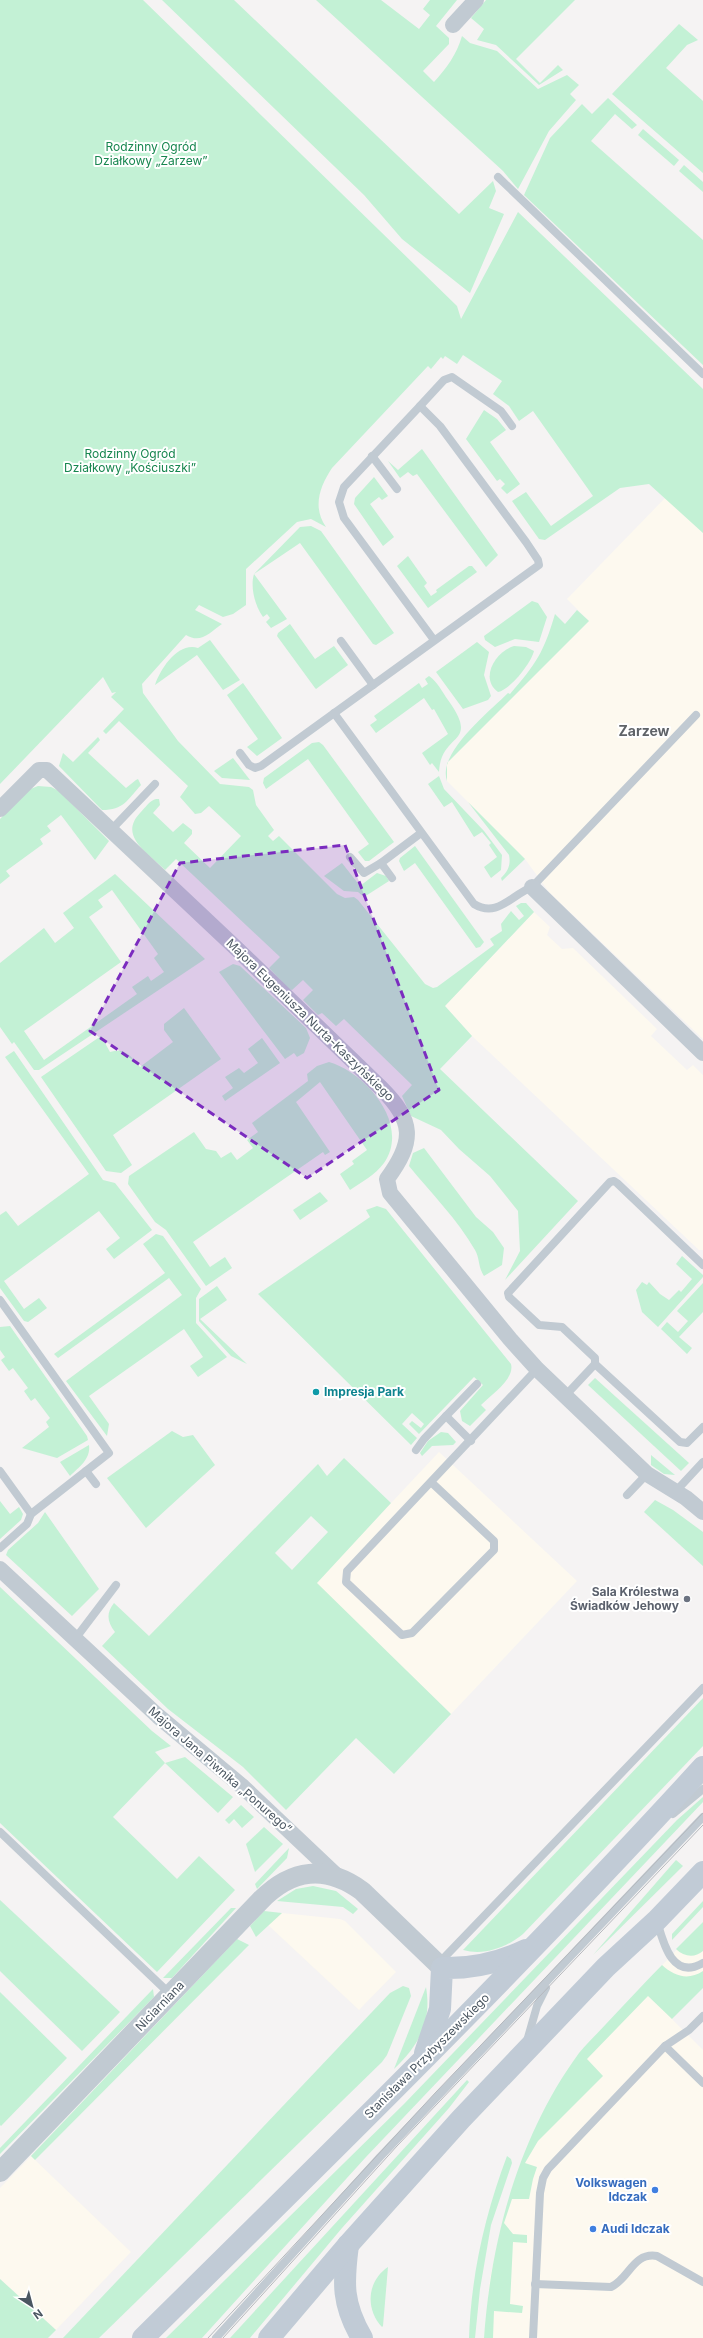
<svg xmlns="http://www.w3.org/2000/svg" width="703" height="2338" viewBox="0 0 703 2338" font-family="Inter,sans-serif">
<rect width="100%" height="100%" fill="#f5f3f3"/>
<g fill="#fdf9ef">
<polygon points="666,497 703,533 703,1039 549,892 525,859 447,781 447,763 589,621 567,599"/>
<polygon points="534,912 550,927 547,935 562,949 573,948 657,1029 651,1036 687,1070 693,1065 703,1075 703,1250 699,1250 472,1036 445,1006"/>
<polygon points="439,1452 577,1581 451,1714 316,1583"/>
<polygon points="282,1913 340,1919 345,1921 396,1972 359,2010 268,1925"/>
<polygon points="703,1922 703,1986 672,2019 703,2050 703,2338 484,2338 490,2278 503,2219 521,2162 537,2125 567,2070 580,2052"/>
<polygon points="31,2156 131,2252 56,2330 0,2279 0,2188"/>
</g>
<g fill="#c3f1d5" fill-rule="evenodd">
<path d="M0 0H143L457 306 461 319 518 212 703 389V533L649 484 620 488 545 540 539 539 512 501 526 492 551 526 593 496 533 411 519 421 509 406 493 394 502 381 463 355 457 364 445 356 443 359 441 357 431 369 428 366 332 468C320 486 312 507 326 527L311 519 297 522 246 569V605L233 614 223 617 199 605 195 610 222 624C209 633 201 644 186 635L142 684 143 693 178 741 220 784 249 787 253 790 256 805 274 830 268 836 273 841 279 836 337 894 345 898 354 897 358 900 425 984 433 988 437 987 494 945 490 939 502 931 501 924 511 911 519 920 524 916 516 906 521 903H526L534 912 445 1006 472 1036 440 1069 578 1201 505 1280 520 1251 518 1211 490 1176 459 1149 441 1130 411 1116 402 1096 412 1085 344 1019 336 1026 322 1013 318 1015 303 1000 313 990 303 980 292 990 289 989 269 968 280 957 176 859 165 870C148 853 118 836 140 813 145 808 150 800 156 799H159L160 805 153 813 173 832 183 823 192 830V834L184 843 210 868 241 836 209 806 201 813 195 814 180 797 188 786 119 721 106 734 103 731 124 709 111 697 116 692 112 693 103 677 0 784Z"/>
<polygon points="162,0 234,0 459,214 493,181 496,191 489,208 504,214 470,293 402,239 364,195"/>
<path d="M316 0H381L419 29 430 15 423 9 430 0H457L436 26 449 38V44L423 71 434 82C446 69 457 54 462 36L470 43 497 51 538 89 567 75 579 85 570 94 576 100 549 131 518 189 503 171Z"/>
<polygon points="486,0 575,0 516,59 540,83 558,65 563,70 539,85 496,45 477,40 484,29 471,18"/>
<polygon points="679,24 698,40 687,45 666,68 703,101 703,173 612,94"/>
<polygon points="608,98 637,125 632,129 615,114 591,141 703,240 703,365 524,195 550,138 582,104 592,114"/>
<polygon points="643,129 679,160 674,166 638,135"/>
<polygon points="684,165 703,182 703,192 679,171"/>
<polygon points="484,410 497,419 506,430 490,442 520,484 507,494 501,488 505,484 500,479 497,481 466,439"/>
<polygon points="422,449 498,555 486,567 417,474 413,476 408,472 400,478 388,461 398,470"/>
<polygon points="374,477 388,496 382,500 379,497 370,504 394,537 383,546 354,504 355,498"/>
<path d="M311 526 321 531 394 633 376 645 373 644 300 543 254 574 287 619 271 628 266 622 270 618 267 614 263 617C255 606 250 587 254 574L300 527Z"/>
<polygon points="408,556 427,583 424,586 431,596 437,592 436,590 469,566 472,566 477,572 428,608 397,566"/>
<polygon points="532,601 538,603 547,617 539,642 515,639 495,647 485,640 484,636"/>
<path d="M577 610 589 621 447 763V781C437 753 489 712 508 693L510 694C536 664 544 652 555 614L565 624Z"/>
<polygon points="290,624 315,659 334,646 348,665 316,689 315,688 277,636 278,633"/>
<path d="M210 640 240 680 223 690 197 655 155 685C161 668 178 642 198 648Z"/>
<polygon points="477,642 489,652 484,675 491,696 488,700 463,709 436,672"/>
<path d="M514 646 526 647 534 651C531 663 511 689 498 692 479 678 496 651 514 646Z"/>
<path d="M429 676C437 681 443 693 448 700 481 746 441 731 439 772L432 763 430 765 422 753 448 734 434 709 432 710 424 698 376 733 370 725 377 720 374 716 419 683 422 688 428 684 425 679Z"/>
<polygon points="243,683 282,738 257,756 247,747 258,739 227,695"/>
<path d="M98 737 100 740 88 753 126 788 136 780 138 779 141 785C127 800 124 810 102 810L59 766 63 753 73 762Z"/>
<polygon points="319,742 323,745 394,842 369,861 365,861 358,852 369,844 308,759 266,789 263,783 264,778 312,743"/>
<polygon points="233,758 250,780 222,778 214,771"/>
<polygon points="439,776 444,789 484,831 502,855 501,870 491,878 484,867 497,857 489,845 491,843 482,832 474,837 452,802 444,807 428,784"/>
<polygon points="38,786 51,787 59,791 109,841 95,860 61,815 47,826 51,831 40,839 43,844 6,871 10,876 0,884 0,819 28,790"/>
<path d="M468 802 525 859 502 881 501 878C508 871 511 865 509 855Z"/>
<polygon points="415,846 484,942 480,947 476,948 415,863 404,871 399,861 400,858"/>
<polygon points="342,863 360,886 377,873 386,876 389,881 364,897 358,892 344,891 324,876"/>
<path d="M115 874 205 959 39 1070H34L14 1042 12 1044 0 1027V963L44 928 55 943 74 928 63 913ZM112 890 158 954 154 958 164 972 151 981 148 976 132 987 137 994 44 1060 24 1031 121 962 89 917 103 907 98 900Z"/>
<polygon points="233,964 240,966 306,1028 310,1038 304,1053 297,1057 294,1053 285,1059 219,972"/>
<path d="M184 1008 221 1059 113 1135 132 1165 121 1173 106 1171 41 1077 101 1036 110 1052C126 1047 131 1057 140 1067L173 1042 164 1030V1024Z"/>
<polygon points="262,1038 280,1063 225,1101 222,1096 233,1088 225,1077 239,1068 244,1073 258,1063 248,1049"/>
<polygon points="14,1051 103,1180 115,1183 152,1230 114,1259 106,1249 120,1238 99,1211 4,1281 24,1309 39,1298 47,1308 28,1322 24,1321 0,1288 0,1215 6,1211 18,1226 89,1174 5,1057"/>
<path d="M329 1062C365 1072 411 1124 384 1163 375 1175 362 1182 350 1190L340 1174 354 1164 352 1161 367 1150 320 1082 296 1102 330 1152 325 1155 323 1152 193 1242 210 1267 225 1257 232 1268 206 1286 166 1230 155 1222 128 1184 129 1176 194 1132 206 1149 216 1151 221 1158 231 1152 237 1160 253 1148 247 1140 258 1132 252 1123 308 1081 307 1074 317 1066Z"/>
<path d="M424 1148 476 1217 493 1232 504 1248 502 1265 484 1276C478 1267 480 1259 475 1250 458 1220 431 1193 409 1166L413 1153Z"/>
<polygon points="320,1192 328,1201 300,1220 293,1210"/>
<path d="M377 1206 386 1209 511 1364C515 1379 491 1395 481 1405L486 1410 470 1426 462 1421 460 1411 483 1385 474 1377 419 1434 409 1424 412 1421 421 1428 424 1424 412 1413 402 1424 417 1438 411 1445 258 1294 370 1217 366 1210Z"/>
<polygon points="156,1234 163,1236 201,1289 196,1298 196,1323 227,1357 198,1377 190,1366 203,1357 184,1329 89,1396 109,1424 107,1436 66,1381 182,1295 169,1278 58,1358 54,1354 165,1273 143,1244"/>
<polygon points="682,1256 703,1275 703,1277 658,1327 642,1312 636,1290 642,1282 647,1285 649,1282 660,1294 669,1300 679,1290 681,1292 692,1279 676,1264"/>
<polygon points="703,1283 703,1312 679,1337 692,1348 687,1354 661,1329 667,1322 678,1332 688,1321 677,1311"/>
<polygon points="217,1286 227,1300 200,1319 247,1364 231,1356 199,1321 199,1299"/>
<polygon points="10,1326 87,1436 88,1440 57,1458 22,1448 49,1427 46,1422 50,1418 35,1398 31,1401 24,1391 28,1388 13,1368 9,1371 1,1360 5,1357 0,1350 0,1327"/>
<polygon points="595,1378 689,1463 681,1471 588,1385"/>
<polygon points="172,1431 183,1437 193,1435 215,1465 146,1528 107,1478"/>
<polygon points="441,1432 448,1433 456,1442 453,1445 432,1446 422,1456 420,1453 428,1441"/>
<path d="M89 1445C91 1459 79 1467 70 1476L60 1462Z"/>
<polygon points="651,1455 675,1475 664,1474 651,1465"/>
<path d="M344 1458 391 1503 317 1583 451 1714 394 1774 356 1738 286 1810 243 1767 168 1709 102 1646 115 1632C107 1622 106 1613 114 1603L149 1636 318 1464 327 1476ZM311 1516 328 1532 292 1570 275 1553Z"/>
<polygon points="655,1500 673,1510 703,1532 703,1566 644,1512"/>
<polygon points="0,1501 10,1514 19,1507 23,1514 21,1520 0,1539"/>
<polygon points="45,1512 99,1589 72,1616 6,1555 8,1550 38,1523"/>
<polygon points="0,1587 152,1731 171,1746 155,1752 165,1763 185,1757 233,1797 218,1813 165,1763 113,1817 177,1879 199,1856 235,1890 157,1972 0,1823"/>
<path d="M703 1698V1746L523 1934C507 1947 485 1956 463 1950Z"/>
<polygon points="703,1797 703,1802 366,2157 202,2338 166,2338 404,2104 677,1820"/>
<polygon points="241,1805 254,1817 242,1828 234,1819 229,1824 225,1820"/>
<polygon points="264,1827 283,1844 255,1872 246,1844"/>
<polygon points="289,1848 287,1858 257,1889 255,1884"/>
<polygon points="676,1860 683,1866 593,1955"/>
<polygon points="313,1886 336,1891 358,1909 353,1914 343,1907 277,1901 296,1889"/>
<polygon points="0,1900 120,2012 82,2051 0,1971"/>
<polygon points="703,1901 703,1907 672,1940 672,1934"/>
<polygon points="231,1908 236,1908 172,1978 163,1978"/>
<polygon points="264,1911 282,1913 256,1937 250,1926"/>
<path d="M703 1922V1951C695 1958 684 1957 676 1949Z"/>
<polygon points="237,1939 249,1945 35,2160 31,2156"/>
<path d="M662 1965C674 1976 688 1981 703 1971V1988L672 2019 648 1996 587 2059 603 2076 538 2141 525 2163 537 2167 533 2179 529 2199H512L504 2223 513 2234 527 2235V2243L513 2242 510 2304 523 2306 522 2313 494 2311 493 2338H484C491 2238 519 2135 579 2053 587 2043 597 2034 606 2024 625 2004 643 1984 662 1965Z"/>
<polygon points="403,1986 409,1988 411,1996 387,2055 382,2062 99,2338 63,2338 390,1993"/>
<path d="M426 1987C432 2022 419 2045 394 2069Z"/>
<polygon points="153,1989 154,1997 0,2154 0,2148"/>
<polygon points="0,1992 67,2058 1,2126 0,2125"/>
<polygon points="467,2080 469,2082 449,2108 342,2228 250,2338 230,2338"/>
<path d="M507 2156 511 2159 512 2163 491 2225 480 2289 475 2338H469C471 2276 485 2214 507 2156Z"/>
<path d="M388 2267 383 2326 382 2327C365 2309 367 2281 388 2267Z"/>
<polygon points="0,2279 56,2330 48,2338 0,2338"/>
</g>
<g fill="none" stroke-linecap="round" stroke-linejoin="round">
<g stroke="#c1cad2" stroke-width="8">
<polyline points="498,177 703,374"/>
<polyline points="420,406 444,380 452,377 501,411 512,426"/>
<polyline points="372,456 397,489"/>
<polyline points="341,641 373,685"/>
<path d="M334 713 474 904C497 918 510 896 532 887L696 715"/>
<polyline points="240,753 249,765 255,768 261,766 539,565 538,560 526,542 440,426 420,406 344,487 339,502 344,518 434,640"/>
<polyline points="111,830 155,784"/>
<polyline points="350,857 364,873 381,863"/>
<polyline points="392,878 381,863 421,833"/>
<polyline points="0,1300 109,1453 31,1514 27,1524 0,1548"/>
<polyline points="595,1364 680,1442 687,1443 703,1427"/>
<polyline points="565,1396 595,1364 595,1358 562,1327 539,1325 509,1297 508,1293 610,1182 614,1181 617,1183 703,1265"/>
<polyline points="446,1416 477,1384"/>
<polyline points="416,1450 424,1439 446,1416 471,1441"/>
<polyline points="0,1471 31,1514"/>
<polyline points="86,1471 96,1484"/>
<polyline points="431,1482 494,1541 494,1550 412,1633 402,1635 346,1582 347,1571 537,1369"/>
<polyline points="676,1491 703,1462"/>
<polyline points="627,1495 647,1474"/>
<polyline points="75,1639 116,1585"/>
<polyline points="673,1814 703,1789"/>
<polyline points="0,1832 170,1994"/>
<path d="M657 1921C663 1942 672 1981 703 1963"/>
<polyline points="438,1964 703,1688"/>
<polyline points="527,2041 537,2006 546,1988"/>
<polyline points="665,2046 703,2083"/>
<path d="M535 2284 611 2287C629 2279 633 2252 657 2256L703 2282"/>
<polyline points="216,2338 380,2157 703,1817"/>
<polyline points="533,2338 540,2193 543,2178 548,2169 665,2046 689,2030 703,2016"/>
</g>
<g stroke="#c1cad2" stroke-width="16">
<polyline points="453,25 476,0"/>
<path d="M0 809 39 770H47L237 949 381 1088C414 1121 415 1141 387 1179L390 1193 510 1339 537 1369 647 1474 686 1498 703 1512"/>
<polyline points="532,887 703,1053"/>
<polyline points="0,1569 158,1716 243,1787 337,1876"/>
</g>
<path stroke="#c1cad2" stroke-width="20" d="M0 2172 260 1901C292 1868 326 1865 362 1891L442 1968"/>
<g stroke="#c1cbd6" stroke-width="22">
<path d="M425 2053 440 2009 442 1968C472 1969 499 1963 526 1950"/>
<path d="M348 2245C343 2283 342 2304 362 2338"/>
<path d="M143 2338C333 2151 523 1964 703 1767"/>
<polyline points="269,2338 348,2245 461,2119 606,1967 657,1920 703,1872"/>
</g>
<g stroke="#b5b8bd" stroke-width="1">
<polyline points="208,2338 436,2092 703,1813"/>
<polyline points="223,2338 397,2146 703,1825"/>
</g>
</g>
<path fill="#7b2cbf" fill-opacity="0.2" stroke="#7b2cbf" stroke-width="3" stroke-dasharray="8 5" stroke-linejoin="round" d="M345 845 439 1090 307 1178 90 1031 180 863Z"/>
<circle fill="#0f9aa8" stroke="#fff" stroke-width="1.5" cx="316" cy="1392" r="4"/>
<circle fill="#6b7280" stroke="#fff" stroke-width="1.5" cx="687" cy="1599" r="4"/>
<g fill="#3f7fe0" stroke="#fff" stroke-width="1.5">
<circle cx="655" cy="2190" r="4"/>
<circle cx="593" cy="2229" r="4"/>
</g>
<g text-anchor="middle" stroke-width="4" stroke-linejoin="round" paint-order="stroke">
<g font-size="12" fill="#17864f" stroke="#fff">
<text x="151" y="151">Rodzinny Ogród<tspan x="151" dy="14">Działkowy „Zarzew”</tspan></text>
<text x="130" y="458">Rodzinny Ogród<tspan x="130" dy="14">Działkowy „Kościuszki”</tspan></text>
</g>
<g font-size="12" fill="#4a5661" stroke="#fff">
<text transform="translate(310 1020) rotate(44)" y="4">Majora Eugeniusza Nurta-Kaszyńskiego</text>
<text transform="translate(220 1770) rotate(41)" y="4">Majora Jana Piwnika „Ponurego”</text>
<text transform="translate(160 2006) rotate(-46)" y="4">Niciarniana</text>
<text transform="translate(427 2056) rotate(-45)" y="4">Stanisława Przybyszewskiego</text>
</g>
<g font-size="12" font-weight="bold" fill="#0d838f" stroke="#fff" text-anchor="start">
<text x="324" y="1396">Impresja Park</text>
</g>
<g font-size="12" font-weight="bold" fill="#5b616d" stroke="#fff" text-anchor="end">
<text x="679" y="1596">Sala Królestwa<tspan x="679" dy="14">Świadków Jehowy</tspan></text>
</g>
<g font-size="12" font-weight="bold" fill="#366cbe" stroke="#fff" text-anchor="end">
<text x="647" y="2187">Volkswagen<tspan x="647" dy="14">Idczak</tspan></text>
<text x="601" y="2233" text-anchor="start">Audi Idczak</text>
</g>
<g font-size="14" font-weight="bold" fill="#5f6368" stroke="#fff">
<text x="644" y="736">Zarzew</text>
</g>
</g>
<g transform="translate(32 2306) rotate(144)" stroke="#ffffff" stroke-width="3" paint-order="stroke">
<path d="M0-3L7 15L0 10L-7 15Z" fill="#4a5661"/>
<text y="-6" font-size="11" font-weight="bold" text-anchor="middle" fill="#4a5661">N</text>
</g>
</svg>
